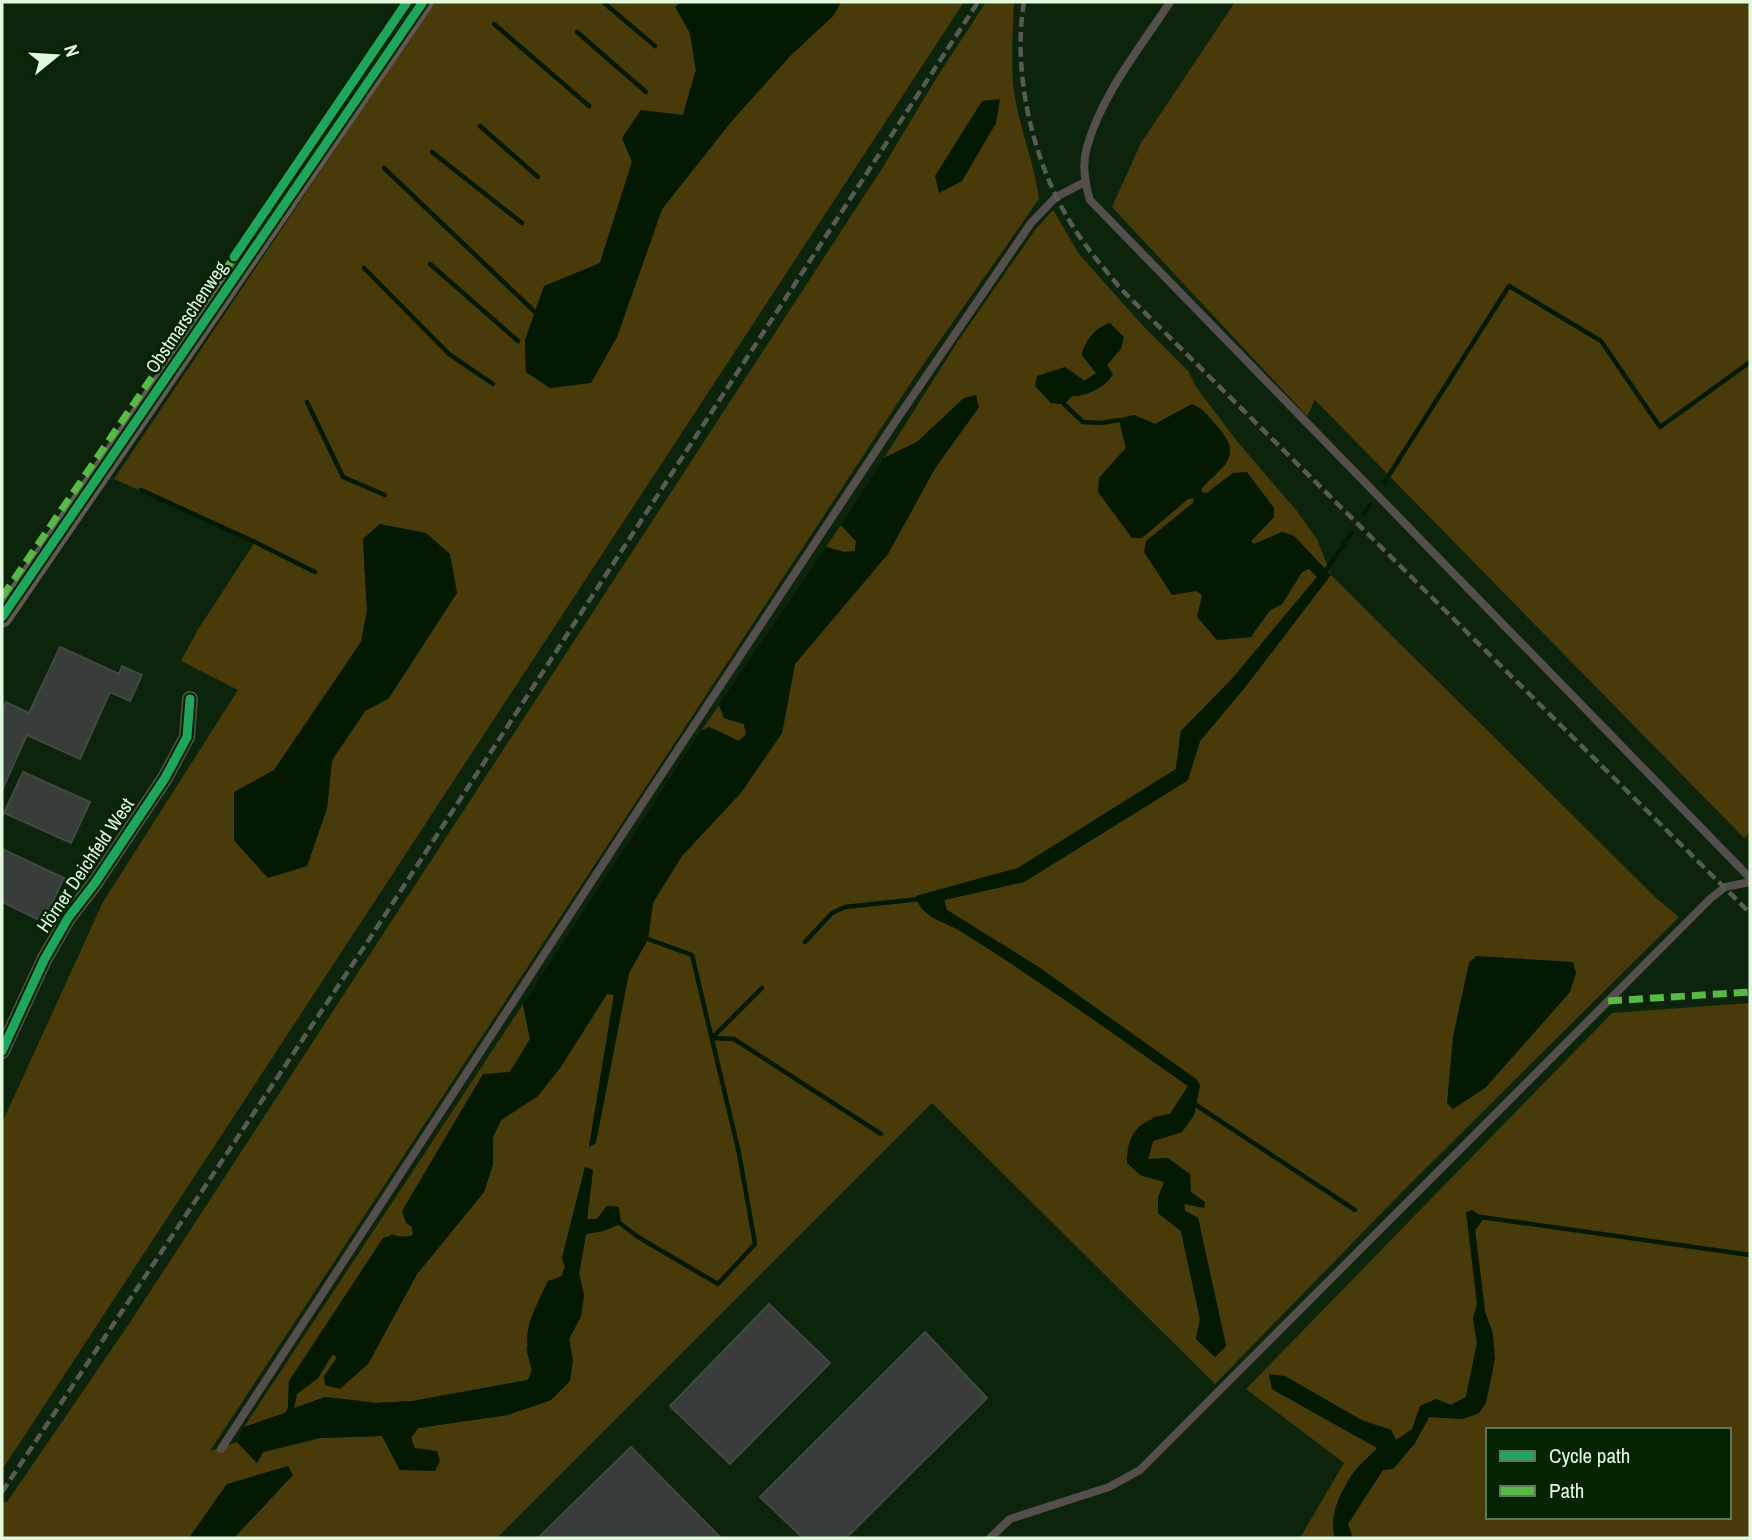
<svg xmlns="http://www.w3.org/2000/svg" width="1752" height="1540" viewBox="0 0 1752 1540" font-family="'Archivo Narrow',sans-serif">
<rect width="100%" height="100%" fill="#0c240c"/>
<g fill="#493a0a" fill-rule="evenodd">
<path d="M434 2H681L676 8 690 33 696 70 683 115 632 162 600 263 525 340 526 372 550 388 617 337 662 209 730 123 790 56 833 16 841 2H964L2 1470V1123L103 902 238 690 181 661 197 631 255 542 114 479ZM363 539 389 698 365 711 332 760 327 808 307 866 267 877 234 840 274 771 361 642 367 611Z"/>
<path d="M986 2H1014C1013 28 1011 56 1013 83 1017 123 1034 160 1039 199L918 372 210 1451 237 1442 257 1463 263 1452 320 1438 382 1436 400 1470 415 1449 411 1438 418 1428 507 1415 551 1400 573 1361 569 1339 581 1316 584 1295 579 1274 586 1234 603 1231 619 1207 607 1206 597 1219 587 1220 593 1170 585 1167 562 1258 565 1266 562 1276 526 1349 532 1370 528 1380 413 1401 377 1403 325 1397 294 1409 297 1394 318 1378 332 1355H335L337 1359 324 1376 368 1364 417 1274 484 1192 493 1164V1137L501 1120 536 1097 560 1068 607 994H614L589 1147 629 973 648 939 653 903 682 856 740 794 782 733 795 664 979 407 964 398 917 442 884 458 958 341 1035 230 1053 210 1079 254 1144 327 1189 372 1196 387 1236 440 1296 510 1317 539 1331 575 1655 897 1679 917 1406 1188 1215 1384 932 1103 497 1538H234L237 1534 227 1484 189 1538H2V1502H7L129 1324 883 167 937 77ZM1121 349 1065 403 1083 420 1101 422 1134 415 1155 424 1192 405 1226 464 1201 488 1202 493H1207L1233 473 1274 517 1251 541 1254 545 1282 532 1294 536 1330 575 1246 686 1200 741 1187 781 1024 882 944 900 947 910 1037 966 1196 1079 1200 1085 1194 1115 1182 1132 1153 1141 1148 1160 1184 1203 1185 1211 1198 1218 1226 1346 1215 1357 1196 1339 1200 1319 1181 1231 1158 1213V1198L1165 1182 1140 1175 1153 1117 1170 1114 1188 1086 1032 976 955 928 931 917 916 896 1018 868 1176 769 1181 731 1231 680 1317 577 1309 568 1302 572 1282 604 1270 610 1250 637 1217 640 1202 595 1147 541 1193 503 1194 498 1188 499 1099 478 1126 448 1119 420C1087 425 1087 425 1064 404L1051 403 1096 373 1082 355ZM1570 992 1485 1088 1452 1109Z"/>
<polygon points="1235,2 1750,2 1750,832 1744,838 1315,400 1307,416 1112,207 1141,143"/>
<polygon points="841,525 856,541 855,551 844,552 826,547"/>
<polygon points="719,705 724,718 744,724 746,734 739,741 709,727 701,731"/>
<path d="M1750 1003V1538H1356L1352 1536 1348 1524 1383 1469H1393L1415 1443 1429 1417 1463 1419 1493 1334 1485 1312 1475 1230 1484 1218 1472 1210 1477 1304 1473 1318 1477 1343 1466 1397 1451 1405 1436 1399 1412 1429 1396 1441 1391 1430 1272 1389 1378 1448C1355 1471 1325 1503 1335 1538H1300L1344 1463 1246 1389 1612 1013ZM1488 1430H1729V1517H1488Z"/>
<polygon points="523,1004 530,1039 412,1227 413,1235 405,1238 391,1234 289,1381 288,1408 285,1413 244,1427"/>
</g>
<g fill="#031902">
<polygon points="681,2 841,2 833,16 790,56 730,123 662,209 617,337 591,383 550,388 526,372 525,340 544,286 600,263 632,162 622,138 641,110 683,115 696,70 690,33 675,7"/>
<polygon points="1000,99 996,123 962,181 939,193 935,176 982,101"/>
<path d="M1110 323 1124 337 1121 349 1107 365 1113 374C1106 387 1086 397 1072 396L1064 404 1051 403 1035 386 1037 376 1065 367 1085 381 1096 373 1082 355C1084 341 1096 327 1110 323Z"/>
<path d="M976 395 979 407 937 465 888 554 795 664 782 733 742 791 682 856 653 902 648 939 629 973 596 1143 589 1147 614 995 607 994 560 1068 538 1096 501 1120 493 1137V1164L484 1192 417 1274 368 1364 340 1389 325 1385 324 1376 336 1359 335 1355H332L318 1378 297 1394 294 1408 325 1397 377 1403 413 1401 528 1380 532 1370C520 1332 532 1315 548 1281L562 1276 565 1266 562 1258 585 1167 593 1170 587 1219H597L607 1206 619 1207 621 1224 603 1231 586 1234 579 1274 584 1295 581 1316 569 1339 573 1361 570 1381 551 1400 507 1415 418 1428 411 1438 415 1448 437 1451 440 1461 435 1471 400 1470 382 1436 320 1438 263 1452 257 1463 237 1442 244 1427 285 1413 288 1408 289 1381 383 1238C394 1233 402 1239 413 1235L412 1227 406 1223 402 1211 483 1074 511 1072 530 1039 523 1004 701 731 709 727 739 741 746 735 744 724 724 718 719 705 826 547 844 552 855 551 856 541 841 525 884 458 917 442 964 398Z"/>
<path d="M1192 404C1203 408 1209 417 1217 426 1244 456 1225 464 1202 488V492L1207 493 1233 473 1247 472 1274 508V517L1251 541 1254 544 1282 532 1294 536 1331 575 1246 686 1200 741 1188 780 1024 882 944 900 947 910 1037 966 1196 1079 1200 1085 1194 1115 1182 1132 1153 1141 1148 1159 1168 1158 1190 1174 1191 1192 1205 1202 1204 1208 1184 1204 1185 1211 1198 1218 1226 1346 1215 1357 1196 1339 1200 1319 1181 1231 1158 1213V1198L1164 1182 1140 1175 1127 1163C1127 1131 1140 1120 1170 1114L1188 1086C1114 1034 1041 982 964 933 947 922 920 918 916 896L1018 868 1176 769 1181 731 1231 680 1317 577 1309 569 1302 572 1282 604 1270 610 1251 637 1217 640 1197 617 1202 595 1196 591 1172 595 1144 552 1146 541 1193 503 1194 498 1188 499 1142 538H1132L1098 492 1099 478 1126 448 1119 420 1134 415 1155 424Z"/>
<polygon points="380,524 426,533 450,554 457,593 389,698 365,711 332,760 327,808 307,866 268,878 234,840 234,792 274,770 361,642 367,611 363,539"/>
<polygon points="1476,956 1573,962 1576,973 1570,992 1485,1088 1453,1109 1447,1103 1453,1037 1469,963"/>
<path d="M1472 1210 1484 1218 1475 1230 1485 1312 1493 1334 1495 1359 1486 1403 1479 1413 1463 1419 1429 1417 1415 1443 1393 1469 1383 1470 1348 1524 1352 1536 1356 1538H1335C1329 1517 1340 1494 1351 1476 1357 1466 1369 1457 1377 1448L1272 1389 1269 1374 1285 1376 1365 1422 1391 1430 1396 1440 1412 1429 1420 1406 1436 1399 1451 1405 1466 1397 1477 1343 1473 1318 1477 1304 1466 1212Z"/>
<polygon points="288,1466 293,1475 234,1538 189,1538 227,1484"/>
</g>
<g fill="none" stroke-linecap="round" stroke-linejoin="round">
<g stroke="#031902" stroke-width="4.5">
<polyline points="603,2 655,46"/>
<polyline points="494,24 589,106"/>
<polyline points="577,32 646,92"/>
<polyline points="480,126 538,177"/>
<polyline points="432,152 522,223"/>
<polyline points="384,168 535,312"/>
<polyline points="430,264 518,341"/>
<polyline points="364,268 449,354 493,384"/>
<polyline points="307,402 343,477 385,495"/>
<polyline points="1064,404 1083,422 1101,423 1119,420"/>
<polyline points="1384,483 1509,286 1601,341 1660,427 1750,362"/>
<polyline points="141,490 255,542 315,572"/>
<polyline points="1364,514 1370,505"/>
<polyline points="1323,575 1352,532"/>
<polyline points="805,942 832,913 845,907 920,899"/>
<polyline points="762,988 712,1038 734,1039 881,1134"/>
<polyline points="1196,1105 1355,1210"/>
<polyline points="1481,1217 1750,1255"/>
<polyline points="621,1224 638,1237 718,1284 755,1244 739,1153 692,955 648,939"/>
</g>
</g>
<g fill="#393d3a" stroke="#434744" stroke-width="2">
<polygon points="60,647 119,674 122,666 142,675 130,701 110,692 80,759 27,735 2,790 2,712 6,702 29,713"/>
<polygon points="23,772 90,802 71,843 4,813"/>
<polygon points="2,849 64,878 43,922 2,902"/>
<polygon points="769,1304 830,1363 730,1464 670,1406"/>
<polygon points="925,1332 987,1398 846,1538 803,1538 760,1497"/>
<polygon points="631,1447 721,1538 538,1538"/>
</g>
<g fill="none" stroke-linecap="round" stroke-linejoin="round">
<g stroke="#544f4c" stroke-width="8">
<path d="M1170 2C1140 48 1102 94 1087 147 1082 164 1085 184 1090 200L1750 878"/>
<polyline points="221,1449 650,792 897,419 1031,223 1056,197 1085,182"/>
<polyline points="990,1538 1010,1519 1109,1487 1140,1470 1710,899 1725,887 1750,882"/>
</g>
<polyline stroke="#544f4c" stroke-width="16" points="2,1051 44,960 68,918 95,883 165,778 187,737 190,699"/>
<polyline stroke="#605955" stroke-width="21" points="2,617 423,2"/>
<g stroke="#575b52" stroke-width="4.5" stroke-dasharray="10 5" stroke-linecap="butt">
<path d="M1024 2C1012 74 1033 163 1072 225 1086 248 1104 268 1121 289L1750 913"/>
<polyline points="2,1492 372,935 978,2"/>
</g>
<g stroke="#58b947" stroke-width="7" stroke-dasharray="14 7" stroke-linecap="butt">
<polyline points="2,597 236,254"/>
<polyline points="1608,1001 1750,992"/>
</g>
<defs>
<g id="cycleway">
<polyline points="234,257 407,2"/>
<polyline points="2,617 423,2"/>
<polyline points="2,1051 44,960 68,918 95,883 165,778 187,737 190,699"/>
</g>
</defs>
<use href="#cycleway" stroke="#032302" stroke-width="13"/>
<use href="#cycleway" stroke="#20a55d" stroke-width="9"/>
</g>
<g text-anchor="middle" stroke-width="5" stroke-linejoin="round" paint-order="stroke">
<g font-size="19" fill="#e2f9de" stroke="#032302">
<text transform="translate(186 317) rotate(-56)" y="7">Obstmarschenweg</text>
<text transform="translate(85 865) rotate(-56)" y="7">Hörner Deichfeld West</text>
</g>
</g>
<rect width="1752" height="1540" fill="none" stroke="#e2f9de" stroke-width="7"/>
<rect x="1486" y="1428" width="245" height="91" fill="#032302" stroke="#5c795a" stroke-width="2"/>
<rect x="1500" y="1451" width="35" height="10" fill="#20a55d" stroke="#5c795a" stroke-width="2"/>
<text x="1549" y="1463" font-size="21" fill="#e2f9de">Cycle path</text>
<rect x="1500" y="1486" width="35" height="10" fill="#58b947" stroke="#5c795a" stroke-width="2"/>
<text x="1549" y="1498" font-size="21" fill="#e2f9de">Path</text>
<g transform="translate(56 56) rotate(72)" stroke="#032302" stroke-width="5" paint-order="stroke">
<path d="M0-5L12 26L0 18L-12 26Z" fill="#e2f9de"/>
<text y="-10" font-size="19" font-weight="bold" text-anchor="middle" fill="#e2f9de">N</text>
</g>
</svg>
